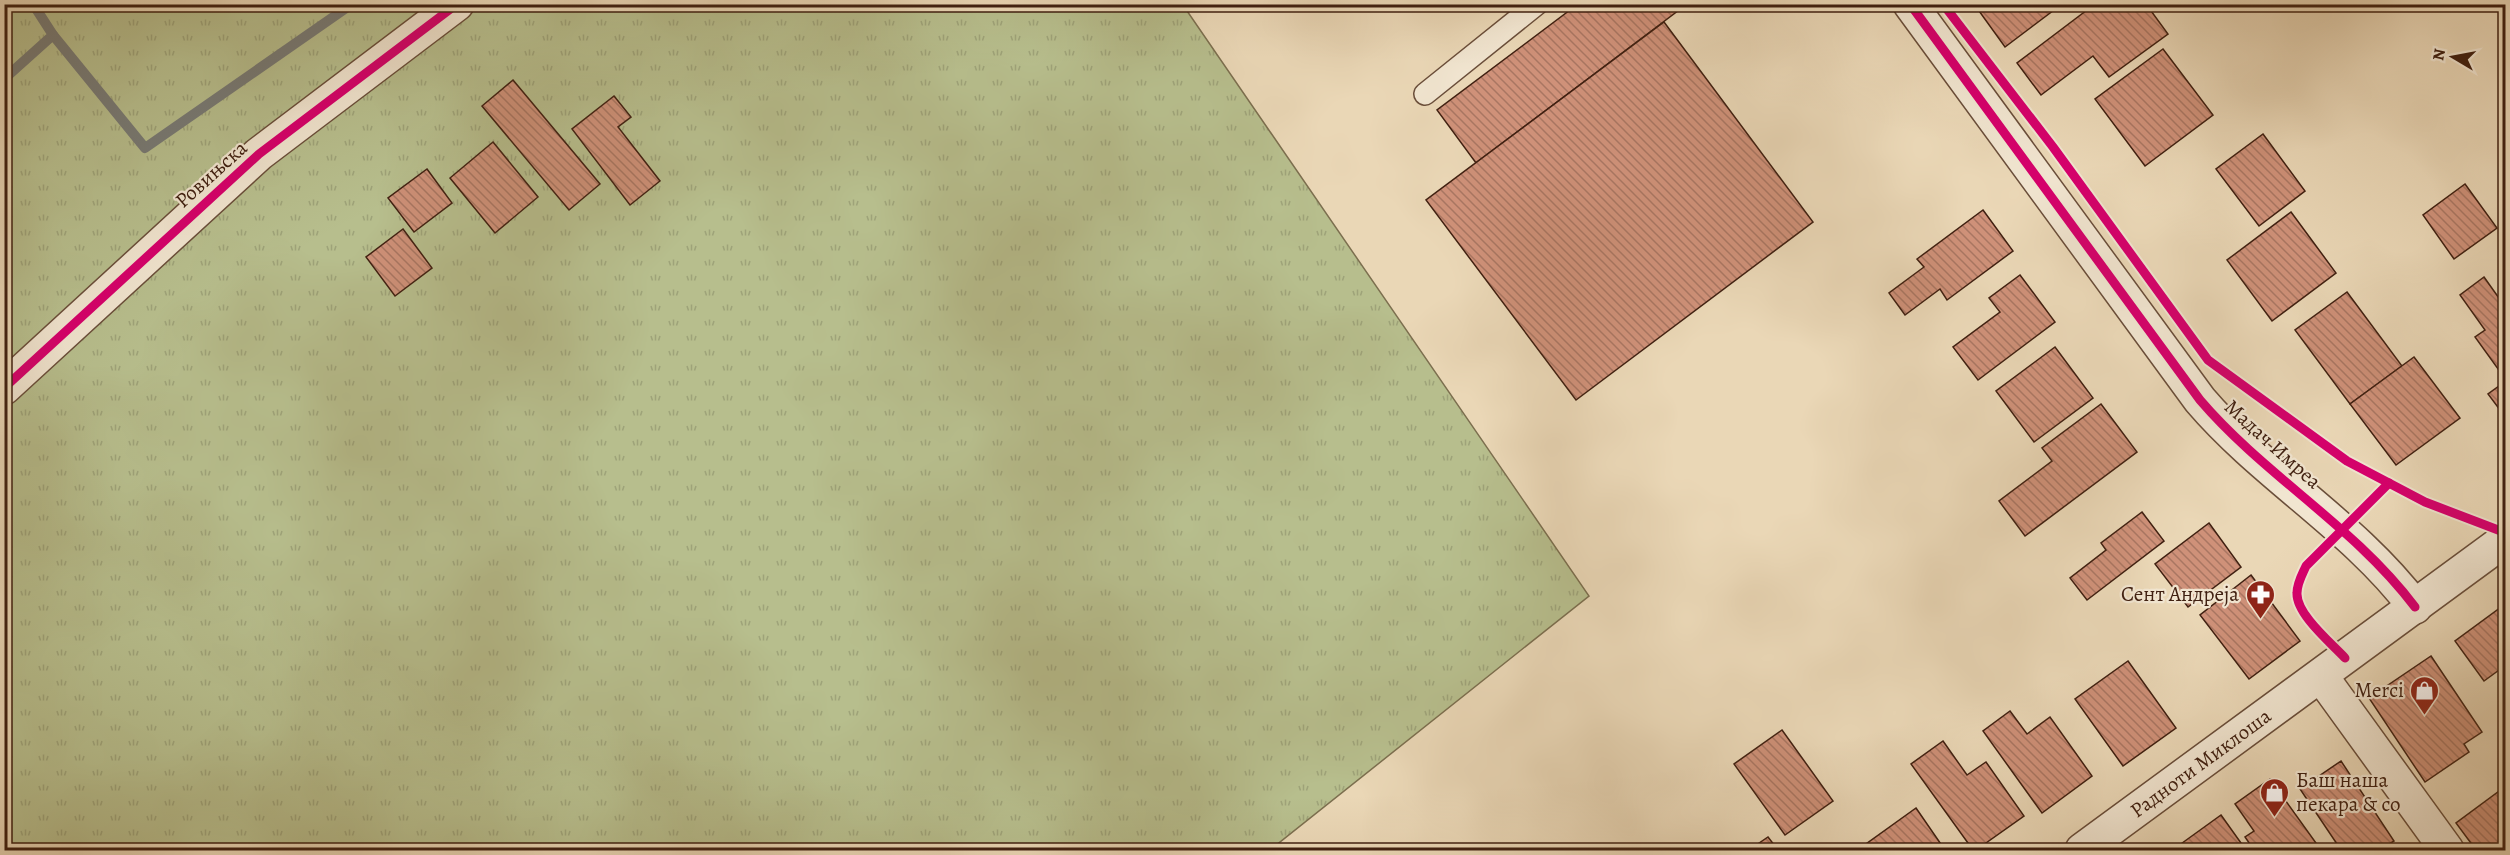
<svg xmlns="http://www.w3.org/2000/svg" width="2510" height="855" viewBox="0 0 2510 855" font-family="Alegreya,serif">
<defs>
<pattern id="grass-tufts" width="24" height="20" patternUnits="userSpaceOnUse" patternTransform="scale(1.5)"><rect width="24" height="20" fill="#b7be8d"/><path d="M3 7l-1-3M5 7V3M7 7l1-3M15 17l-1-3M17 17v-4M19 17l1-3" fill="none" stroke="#9ea379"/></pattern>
<pattern id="building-back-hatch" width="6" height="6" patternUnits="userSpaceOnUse" patternTransform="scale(1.5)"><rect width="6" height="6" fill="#cf9179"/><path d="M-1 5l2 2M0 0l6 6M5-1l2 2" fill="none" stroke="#a97662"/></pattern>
</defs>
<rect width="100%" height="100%" fill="#ead7b6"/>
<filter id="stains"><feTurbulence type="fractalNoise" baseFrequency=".00333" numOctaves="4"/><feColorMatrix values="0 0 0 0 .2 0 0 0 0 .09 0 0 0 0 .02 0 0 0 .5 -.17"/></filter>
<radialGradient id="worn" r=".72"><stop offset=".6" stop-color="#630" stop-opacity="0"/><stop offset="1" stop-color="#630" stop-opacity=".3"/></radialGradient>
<polygon fill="url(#grass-tufts)" stroke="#7c6f4f" stroke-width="1.5" points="5,5 1183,5 1589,596 1270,850 5,850"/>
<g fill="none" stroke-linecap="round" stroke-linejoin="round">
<g stroke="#787b76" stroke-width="10">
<polyline points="53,35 145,148 352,4"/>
<polyline points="4,79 53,35 33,4"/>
</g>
</g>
<g fill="url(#building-back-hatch)" stroke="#402011" stroke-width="1.5">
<polygon points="1578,4 1687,4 1476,163 1437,110"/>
<polygon points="1974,4 2062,4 2005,47"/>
<polygon points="2095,4 2146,4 2168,34 2109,77 2093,56 2041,95 2017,63"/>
<polygon points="1664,22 1813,222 1576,400 1426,200"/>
<polygon points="2163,49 2213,115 2145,166 2095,99"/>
<polygon points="513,80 600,184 569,210 482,106"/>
<polygon points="614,96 631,117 618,127 660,181 630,205 572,129"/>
<polygon points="2263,134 2305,191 2259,226 2216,169"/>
<polygon points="493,142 538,197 495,233 450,178"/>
<polygon points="427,169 452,203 414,232 388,198"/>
<polygon points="2465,184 2497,228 2454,259 2423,215"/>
<polygon points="1983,210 2013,251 1947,300 1940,289 1905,315 1889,293 1924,267 1917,259"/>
<polygon points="2291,212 2336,273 2272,321 2227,260"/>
<polygon points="403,229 432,268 395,296 366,257"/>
<polygon points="2020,275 2055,322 1978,380 1953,347 2000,312 1989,298"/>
<polygon points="2484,277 2506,308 2506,380 2475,337 2485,330 2460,295"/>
<polygon points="2347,292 2402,366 2350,404 2295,330"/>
<polygon points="2055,347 2093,398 2034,442 1996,391"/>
<polygon points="2414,357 2460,418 2396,465 2350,404"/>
<polygon points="2506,381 2506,418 2488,394"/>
<polygon points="2101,404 2137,452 2025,536 1999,501 2052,461 2042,448"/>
<polygon points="2142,512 2164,541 2087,600 2070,578 2106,550 2101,543"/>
<polygon points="2209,523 2241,567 2188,607 2155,564"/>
<polygon points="2251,575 2300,641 2249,679 2200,615"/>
<polygon points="2504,605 2506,665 2484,681 2455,641"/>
<polygon points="2431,656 2482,732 2464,744 2469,752 2425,782 2369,698"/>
<polygon points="2128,661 2176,728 2123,766 2075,699"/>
<polygon points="2010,711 2027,734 2050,717 2092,776 2042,813 1983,731"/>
<polygon points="1782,730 1833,801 1785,835 1734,764"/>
<polygon points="1943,741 1967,775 1986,762 2024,816 1976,850 1973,850 1911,764"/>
<polygon points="2341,761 2394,841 2380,850 2341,850 2300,789"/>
<polygon points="2270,779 2321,850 2254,850 2245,837 2254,831 2235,804"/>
<polygon points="2506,786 2506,850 2476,850 2456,823"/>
<polygon points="1916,808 1945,850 1871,850 1866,844"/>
<polygon points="2221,815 2246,850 2182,850 2178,846"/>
<polygon points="1768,837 1778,850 1749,850"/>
</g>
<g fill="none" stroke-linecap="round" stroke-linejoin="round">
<defs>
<polyline id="service" points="1425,94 1537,4"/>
<g id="minor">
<polyline points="4,388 259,154 457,4"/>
<polyline points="2321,676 2447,850"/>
</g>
<g id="tertiary">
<path d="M1910 4 2200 400C2265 476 2354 526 2415 607"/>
<path id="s1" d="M2082 850 2506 539"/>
</g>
</defs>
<use href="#service" stroke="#6a4e3a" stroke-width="24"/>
<use href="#minor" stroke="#6a4e3a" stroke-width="36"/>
<use href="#tertiary" stroke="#6a4e3a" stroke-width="36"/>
<use href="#service" stroke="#f1e5d0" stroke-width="21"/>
<use href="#minor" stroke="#f1e5d0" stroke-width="33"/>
<use href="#tertiary" stroke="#f1e5d0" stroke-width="33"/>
<defs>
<g id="cycleway">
<path d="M1910 4 2200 400C2265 476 2354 526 2415 607"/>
<polyline points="1943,4 2053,147 2208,360 2347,461 2425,502 2506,533"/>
<polyline points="4,388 259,154 457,4"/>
<path d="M2345 658C2331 643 2296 614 2297 593 2297 583 2302 575 2306 566L2389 483"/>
</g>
</defs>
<use href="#cycleway" stroke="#f1e5d0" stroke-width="13"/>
<use href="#cycleway" stroke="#d6006c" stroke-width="9"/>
</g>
<defs>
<symbol id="pharmacy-pin" viewBox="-11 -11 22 30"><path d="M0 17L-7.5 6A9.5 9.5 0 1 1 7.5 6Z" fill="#8f2418" stroke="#f1e5d0"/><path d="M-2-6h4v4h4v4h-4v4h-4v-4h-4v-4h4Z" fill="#fff"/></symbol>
<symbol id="shop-pin" viewBox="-11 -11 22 30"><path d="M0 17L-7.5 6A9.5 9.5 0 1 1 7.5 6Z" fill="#8f2418" stroke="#f1e5d0"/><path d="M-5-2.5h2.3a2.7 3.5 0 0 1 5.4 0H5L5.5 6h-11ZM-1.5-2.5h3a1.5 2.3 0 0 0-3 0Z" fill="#fff"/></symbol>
</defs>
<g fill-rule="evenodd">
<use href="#pharmacy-pin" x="2244" y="578" width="33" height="45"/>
<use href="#shop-pin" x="2408" y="674" width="33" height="45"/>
<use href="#shop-pin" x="2258" y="776" width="33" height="45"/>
</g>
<g text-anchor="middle" stroke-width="4.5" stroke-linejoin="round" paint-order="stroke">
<g font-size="21" fill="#402011" stroke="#f1e5d0">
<text transform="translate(211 174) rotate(-42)" y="7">Ровињска</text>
<text transform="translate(2273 444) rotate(42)" y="7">Мадач Имреа</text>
<text dy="7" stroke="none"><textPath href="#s1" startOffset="147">Радноти Миклоша</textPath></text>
</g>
<g font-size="21" fill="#402011" stroke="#f1e5d0" text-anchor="end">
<text x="2239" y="601">Сент Андреја</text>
<text x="2404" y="697">Merci</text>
<text x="2296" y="787" text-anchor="start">Баш наша<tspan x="2296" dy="24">пекара &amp; co</tspan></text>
</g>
</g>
<rect width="2510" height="855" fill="none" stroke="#ead7b6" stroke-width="24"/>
<rect x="6" y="6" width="2498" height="843" fill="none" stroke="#402011" stroke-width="3"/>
<rect x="12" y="12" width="2486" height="831" fill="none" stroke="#402011" stroke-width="1.5"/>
<g transform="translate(2453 57) rotate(280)" stroke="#f1e5d0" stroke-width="4.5" paint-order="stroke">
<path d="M0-4.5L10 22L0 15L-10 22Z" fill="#402011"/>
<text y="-9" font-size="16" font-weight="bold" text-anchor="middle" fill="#402011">N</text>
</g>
<rect width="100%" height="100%" filter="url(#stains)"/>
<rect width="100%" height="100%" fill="url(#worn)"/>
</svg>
